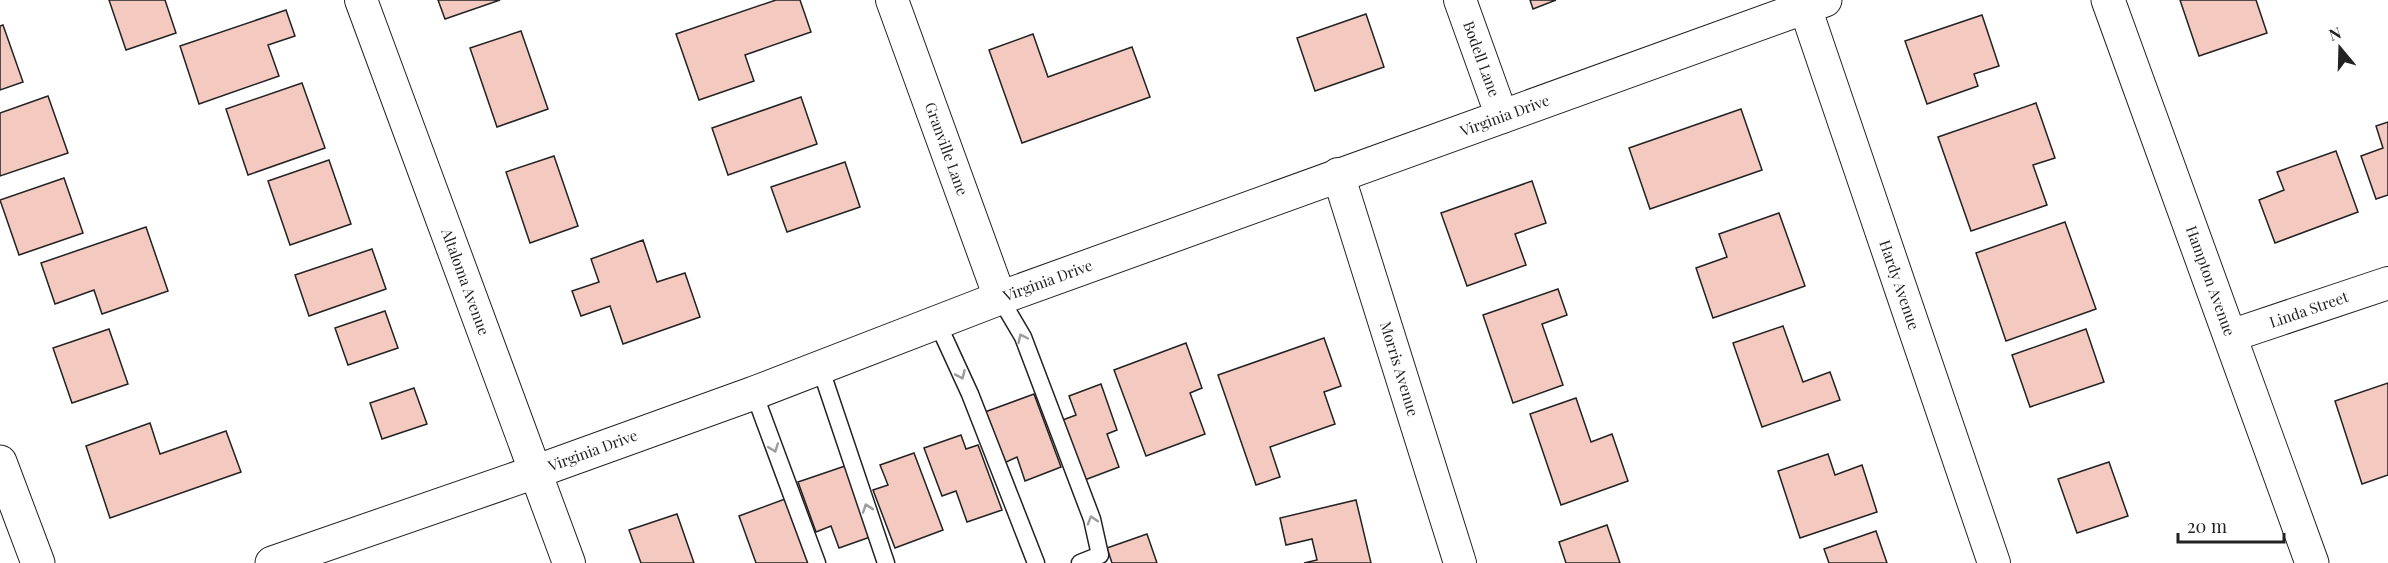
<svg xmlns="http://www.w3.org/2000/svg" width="2388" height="563" viewBox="0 0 2388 563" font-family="'Playfair Display',serif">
<rect width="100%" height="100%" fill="#fff"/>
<g fill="#f3c9c0" stroke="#222" stroke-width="1.5">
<polygon points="109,0 165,0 176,33 126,50"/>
<polygon points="438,0 500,0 445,19"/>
<polygon points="776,0 800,0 811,32 745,55 754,81 699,100 676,34"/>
<polygon points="1530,0 1556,0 1533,9"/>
<polygon points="2180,0 2256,0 2267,33 2199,56"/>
<polygon points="286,10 295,36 268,45 279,76 199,104 180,46"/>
<polygon points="1366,14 1384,67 1315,91 1297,38"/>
<polygon points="1982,15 1999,66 1974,74 1978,86 1927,104 1905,41"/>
<polygon points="3,25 23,82 0,90 0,26"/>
<polygon points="521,31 548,109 497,127 470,48"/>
<polygon points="1033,34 1048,77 1132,47 1150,97 1022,143 989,50"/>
<polygon points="302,83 325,148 248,175 226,109"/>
<polygon points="48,96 68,153 0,176 0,113"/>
<polygon points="801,97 817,144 728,175 712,128"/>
<polygon points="2036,103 2055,158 2033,165 2047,205 1971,231 1938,137"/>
<polygon points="1741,109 1762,170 1650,209 1629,148"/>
<polygon points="2388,122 2388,195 2376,199 2361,156 2383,148 2376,126"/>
<polygon points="2336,151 2358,212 2275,243 2259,200 2284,190 2277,172"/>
<polygon points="554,156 578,226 530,243 506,172"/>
<polygon points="329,160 351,224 290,245 268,181"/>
<polygon points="845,162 860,207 787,232 771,187"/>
<polygon points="64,178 83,233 19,255 0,200"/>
<polygon points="1532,181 1546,223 1515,234 1526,265 1467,286 1441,213"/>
<polygon points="1779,213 1805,286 1713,318 1696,268 1727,257 1719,234"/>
<polygon points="2065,222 2096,309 2006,341 1976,253"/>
<polygon points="146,227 168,291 102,314 94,290 55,304 41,263"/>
<polygon points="643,240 657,282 685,273 700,317 623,344 610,306 581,316 572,291 599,282 591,259"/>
<polygon points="372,249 386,289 309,316 295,275"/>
<polygon points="1558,289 1567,315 1542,324 1563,385 1513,403 1483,315"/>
<polygon points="385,311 398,348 348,365 335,328"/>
<polygon points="1783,326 1803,382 1830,372 1840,400 1762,427 1733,343"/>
<polygon points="109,329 128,384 72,403 53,348"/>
<polygon points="2086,329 2104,382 2030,407 2012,355"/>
<polygon points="1324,338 1341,386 1324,392 1335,424 1270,447 1280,477 1256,485 1218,375"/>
<polygon points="1186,343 1202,388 1190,393 1205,434 1146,456 1114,370"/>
<polygon points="2388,383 2388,475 2362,484 2335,401"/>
<polygon points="1101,384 1117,430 1107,434 1119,467 1082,481 1060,421 1076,415 1069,396"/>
<polygon points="414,388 427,424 382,439 370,403"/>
<polygon points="1034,394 1061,467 1025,481 1017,457 1004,463 985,412"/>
<polygon points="1576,398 1591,442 1612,434 1628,481 1561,505 1530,414"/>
<polygon points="150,423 160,454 226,431 241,472 110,518 86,446"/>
<polygon points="961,435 966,449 978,445 1002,510 967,522 956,491 942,496 924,448"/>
<polygon points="914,453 943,530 895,548 873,490 888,485 880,465"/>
<polygon points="1828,454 1835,475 1862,465 1877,512 1800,538 1778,471"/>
<polygon points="2109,462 2128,516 2077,533 2058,479"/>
<polygon points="848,465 873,536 839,548 831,526 816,532 798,482"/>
<polygon points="785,499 808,563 756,563 739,516"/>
<polygon points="1356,500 1371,563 1304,563 1317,560 1312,539 1286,545 1280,518"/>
<polygon points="677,514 694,563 641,563 629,530"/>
<polygon points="1607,525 1620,563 1566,563 1559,542"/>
<polygon points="1876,531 1887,563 1829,563 1824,549"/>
<polygon points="1147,534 1157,563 1112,563 1107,548"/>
</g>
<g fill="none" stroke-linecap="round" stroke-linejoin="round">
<defs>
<g id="lane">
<polyline points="1000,298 1023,337 1092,519 1100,555 1080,563"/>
<polyline points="937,322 970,394 1036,563"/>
<polyline points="820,367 886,563"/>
<polyline points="754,393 817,563"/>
</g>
<g id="street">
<polyline points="361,0 569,563"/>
<polyline points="892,0 1000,298"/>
<polyline points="1460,0 1502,117"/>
<polyline points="1805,7 1994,563"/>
<polyline points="1338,174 1460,563"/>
<polyline points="2230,336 2388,283"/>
</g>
<g id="secondary">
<polyline points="2108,0 2312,563"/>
<polyline points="0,462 38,563"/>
<polyline points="272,563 535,472 754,393 1000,298 1825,0"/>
</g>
</defs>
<use href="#lane" stroke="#222" stroke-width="19"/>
<use href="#street" stroke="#222" stroke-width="34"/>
<use href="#secondary" stroke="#222" stroke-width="35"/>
<use href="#lane" stroke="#fff" stroke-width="16"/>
<use href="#street" stroke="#fff" stroke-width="32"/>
<use href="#secondary" stroke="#fff" stroke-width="33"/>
</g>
<defs><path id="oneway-chevron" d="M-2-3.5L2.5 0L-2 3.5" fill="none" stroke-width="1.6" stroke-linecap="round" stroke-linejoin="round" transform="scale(1.5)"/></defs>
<g stroke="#9c9c9c">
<use href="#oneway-chevron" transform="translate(1022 338) rotate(-115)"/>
<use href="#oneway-chevron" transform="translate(961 375) rotate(66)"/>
<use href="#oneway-chevron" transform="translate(774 448) rotate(70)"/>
<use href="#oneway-chevron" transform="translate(867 508) rotate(-109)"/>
<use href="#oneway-chevron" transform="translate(1092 520) rotate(-107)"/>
</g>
<g text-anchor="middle" stroke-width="4.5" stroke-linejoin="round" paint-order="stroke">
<g font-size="15" fill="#222" stroke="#fff">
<text transform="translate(1481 59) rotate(70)" y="5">Bodell Lane</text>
<text transform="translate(1505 116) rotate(-20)" y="5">Virginia Drive</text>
<text transform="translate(946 149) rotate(70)" y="5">Granville Lane</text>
<text transform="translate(1048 281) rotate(-20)" y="5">Virginia Drive</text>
<text transform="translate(2210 281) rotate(70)" y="5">Hampton Avenue</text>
<text transform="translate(465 282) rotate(70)" y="5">Altaloma Avenue</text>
<text transform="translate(1899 285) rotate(71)" y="5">Hardy Avenue</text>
<text transform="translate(2309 310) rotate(-19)" y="5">Linda Street</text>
<text transform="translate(1399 369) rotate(73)" y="5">Morris Avenue</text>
<text transform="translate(593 451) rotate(-20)" y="5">Virginia Drive</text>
</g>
</g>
<g transform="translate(2340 48) rotate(341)" stroke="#ffffff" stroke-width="4.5" paint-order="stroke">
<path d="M0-4.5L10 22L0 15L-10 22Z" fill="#222222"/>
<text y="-9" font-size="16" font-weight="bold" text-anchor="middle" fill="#222222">N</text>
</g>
<path d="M2178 533v9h106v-9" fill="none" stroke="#222222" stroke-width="3"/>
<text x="2187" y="533" font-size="18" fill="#222222" stroke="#ffffff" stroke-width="4.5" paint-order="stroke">20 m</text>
</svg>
